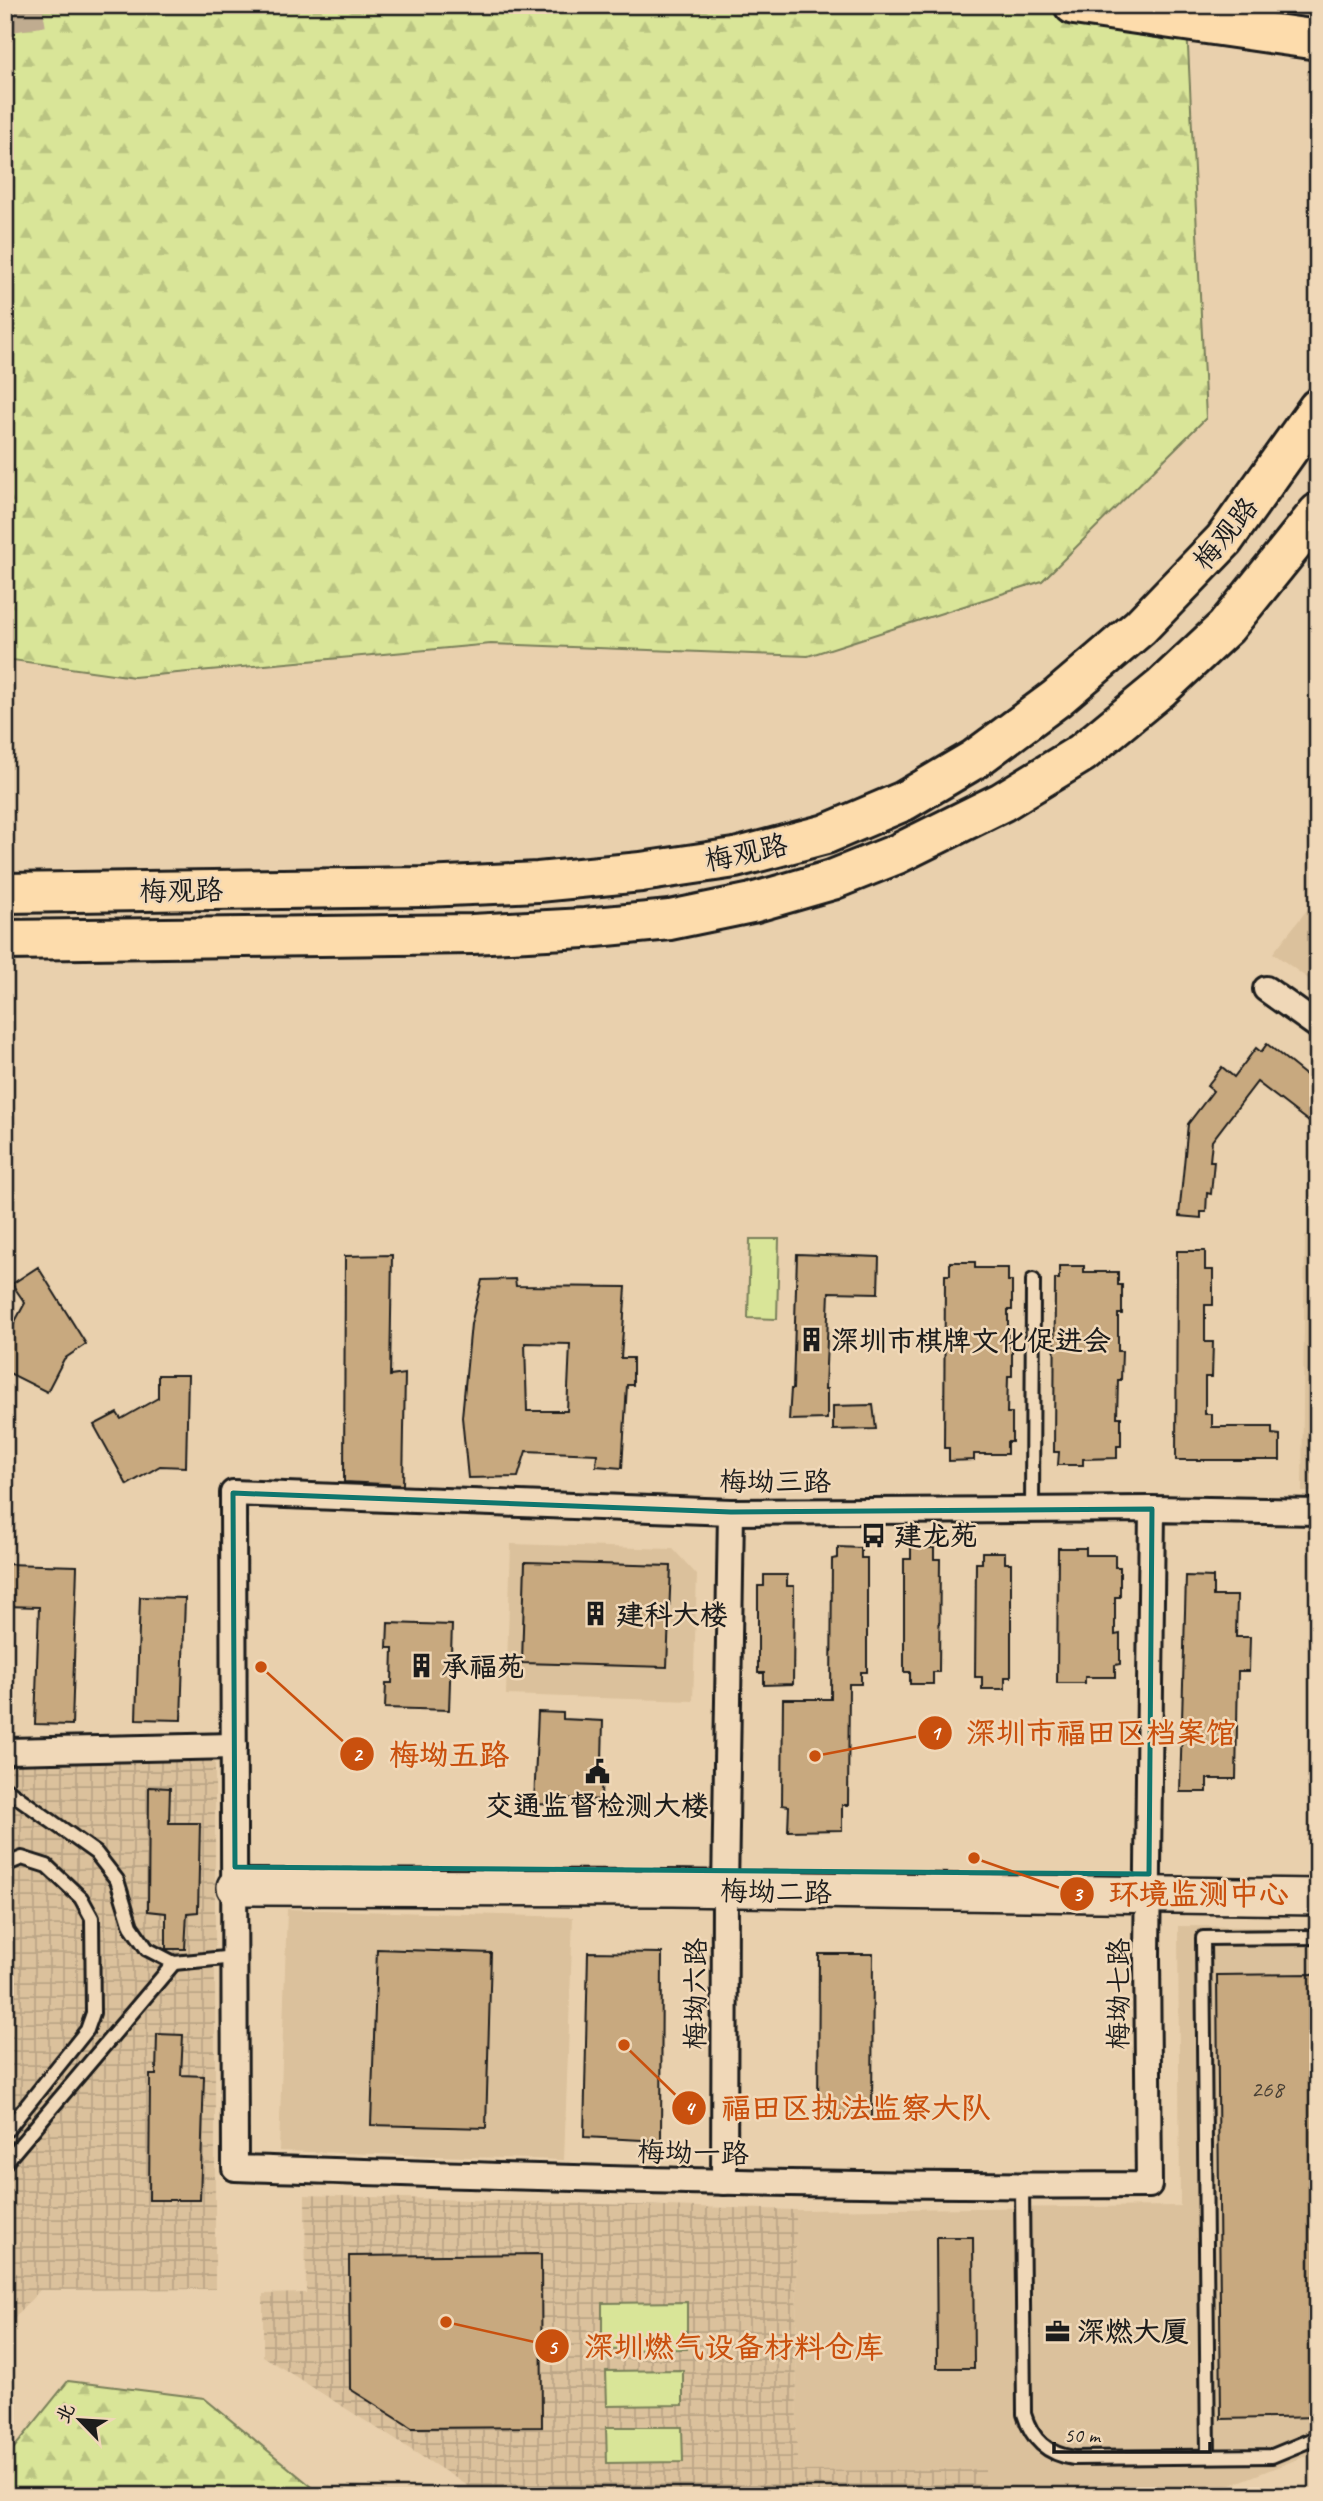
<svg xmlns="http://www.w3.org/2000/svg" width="1323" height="2501" viewBox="0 0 1323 2501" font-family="Caveat,'LXGW WenKai TC',sans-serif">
<defs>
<pattern id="industrial-grid" width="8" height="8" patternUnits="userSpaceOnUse" patternTransform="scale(1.75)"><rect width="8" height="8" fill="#dbc19c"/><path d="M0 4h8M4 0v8" fill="none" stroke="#bba586"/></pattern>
<pattern id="forest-firs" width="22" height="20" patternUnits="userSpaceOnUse" patternTransform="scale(1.75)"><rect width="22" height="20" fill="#d9e598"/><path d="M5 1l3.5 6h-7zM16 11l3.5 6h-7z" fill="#bac482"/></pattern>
</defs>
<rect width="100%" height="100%" fill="#e9d0ad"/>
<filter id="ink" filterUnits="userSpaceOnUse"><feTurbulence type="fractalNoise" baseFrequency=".0143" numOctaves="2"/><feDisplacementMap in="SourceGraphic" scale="14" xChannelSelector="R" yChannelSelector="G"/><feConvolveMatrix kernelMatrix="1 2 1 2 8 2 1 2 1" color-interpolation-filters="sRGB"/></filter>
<g filter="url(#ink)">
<g fill="#dbc19c">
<polygon points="1318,896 1318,986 1273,953"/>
<polygon points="1318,1220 1318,1492 1302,1492 1305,1237"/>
<polygon points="511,1544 673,1549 697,1575 693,1701 506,1695"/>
<polygon points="287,1909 573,1917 564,2160 279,2151"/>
<polygon points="1178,1926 1318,1928 1318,2451 1203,2496 985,2496 985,2469 797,2472 796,2210 1180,2206"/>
</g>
<g fill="url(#industrial-grid)">
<polygon points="215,1761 215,2289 40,2290 5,2328 5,1762"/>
<polygon points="305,2195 796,2210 797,2471 985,2469 985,2496 484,2496 263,2356 263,2294 306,2293"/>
</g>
<g fill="url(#forest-firs)" stroke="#7a805a" stroke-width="2">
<polygon points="5,5 1186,5 1206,418 1042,581 808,656 491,644 134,677 5,659"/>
<polygon points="68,2381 204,2398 323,2496 5,2496 5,2459"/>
</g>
<g fill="#d9e598" stroke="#7a805a" stroke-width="2">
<polygon points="750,1239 779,1239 777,1319 748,1318"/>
<polygon points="687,2302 687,2349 602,2350 602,2303"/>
<polygon points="683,2370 683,2405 607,2406 606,2371"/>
<polygon points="606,2427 682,2427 683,2462 607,2463"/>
</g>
<g fill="#c8a97f" stroke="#1c1c1c" stroke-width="2" fill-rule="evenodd">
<polygon points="1267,1044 1318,1085 1318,1129 1257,1082 1212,1141 1210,1161 1214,1161 1211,1194 1207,1193 1206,1212 1201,1212 1201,1218 1179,1216 1188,1124 1213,1091 1207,1086 1222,1067 1234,1077 1256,1048 1261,1052"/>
<polygon points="1177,1251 1205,1251 1205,1270 1213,1270 1213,1305 1205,1305 1205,1342 1213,1342 1212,1377 1205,1377 1205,1414 1212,1414 1212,1427 1272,1427 1272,1434 1280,1435 1280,1460 1176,1460"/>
<polygon points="797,1254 879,1257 878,1293 829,1292 825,1389 827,1389 827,1419 789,1420 791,1389 793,1389"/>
<polygon points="392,1255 390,1376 405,1374 403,1485 344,1482 345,1256"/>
<polygon points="950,1262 975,1262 975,1268 1008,1268 1008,1281 1012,1281 1012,1310 1008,1310 1008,1347 1012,1347 1012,1376 1008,1376 1007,1413 1012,1413 1012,1442 1007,1442 1007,1454 974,1454 974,1460 949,1461 949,1448 944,1448 945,1275 950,1275"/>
<polygon points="1059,1266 1084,1266 1084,1272 1118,1272 1118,1285 1122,1285 1122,1314 1118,1314 1118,1351 1122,1351 1121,1380 1118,1380 1117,1417 1121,1417 1121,1446 1117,1446 1117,1458 1083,1459 1083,1465 1058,1465 1059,1452 1054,1452 1055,1279 1059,1279"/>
<polygon points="38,1267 86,1344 64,1359 47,1392 5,1371 5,1340 25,1303 12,1284"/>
<path d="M515 1279 516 1286 626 1287 621 1358H633V1385H627L622 1468 596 1466 597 1454 526 1451 518 1477 468 1478 462 1417 471 1324 482 1280ZM525 1343 570 1344 567 1411H527Z"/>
<polygon points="158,1375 188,1375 186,1467 160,1466 127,1485 94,1425 117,1413 121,1419 158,1398"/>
<polygon points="873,1405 876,1429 833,1430 833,1406"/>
<polygon points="838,1547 861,1548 861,1558 867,1558 867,1672 861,1672 861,1684 849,1684 848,1805 842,1805 842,1830 788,1831 789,1806 782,1805 783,1699 831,1699 832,1559 838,1558"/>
<polygon points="911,1547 934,1548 934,1559 940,1559 939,1672 933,1672 933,1684 910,1684 910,1672 904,1672 904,1559 911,1559"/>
<polygon points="1058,1548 1086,1548 1086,1555 1115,1555 1115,1567 1120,1567 1120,1597 1115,1597 1115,1635 1120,1634 1120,1664 1115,1665 1115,1677 1085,1677 1085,1683 1057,1683"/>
<polygon points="982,1552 1005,1552 1005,1563 1011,1563 1011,1677 1005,1677 1005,1689 982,1689 982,1677 975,1677 976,1563 982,1563"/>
<polygon points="525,1562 671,1566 667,1667 522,1663"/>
<polygon points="5,1564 77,1566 72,1725 35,1724 39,1607 5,1606"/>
<polygon points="764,1575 787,1575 787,1586 794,1586 793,1684 764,1685 764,1673 758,1673 758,1586 764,1586"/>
<polygon points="1186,1576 1213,1577 1213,1596 1237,1596 1236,1637 1250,1637 1249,1671 1238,1671 1236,1779 1207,1779 1207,1792 1180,1792"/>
<polygon points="140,1597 185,1598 181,1720 136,1719"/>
<polygon points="388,1623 452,1625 449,1710 385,1708 386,1683 392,1683 393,1648 387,1648"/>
<polygon points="538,1712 563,1713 563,1719 603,1721 601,1800 560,1798 560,1805 534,1804"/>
<polygon points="149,1787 170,1788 169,1823 200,1823 198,1912 187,1913 185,1949 166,1949 166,1913 148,1911"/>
<polygon points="377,1949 491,1953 486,2128 371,2125"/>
<polygon points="588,1952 662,1953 661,2141 584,2137"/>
<polygon points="819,1954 873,1954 872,2119 818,2119"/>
<polygon points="1315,1974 1318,2417 1221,2419 1217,1975"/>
<polygon points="157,2034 183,2035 181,2075 204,2076 200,2200 149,2200 150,2075 156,2075"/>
<polygon points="936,2237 973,2237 974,2368 937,2368"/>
<polygon points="541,2254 542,2427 412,2428 350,2389 349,2256"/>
</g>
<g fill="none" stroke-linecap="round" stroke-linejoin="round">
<polyline stroke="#c0ac90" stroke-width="38" stroke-dasharray="38 19" stroke-linecap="butt" points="5,14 57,5"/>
<defs>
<g id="lane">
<polyline points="1032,1510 1033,1280"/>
<polyline points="5,1788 96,1853 117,1880 131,1926 147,1949 174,1963 235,1957"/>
<polyline points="5,1865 22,1858 47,1866 81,1898 92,1918 93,2013 87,2030 8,2129"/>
<polyline points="5,2163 174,1963"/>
<path d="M1022 2186 1024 2414C1032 2440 1047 2454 1074 2458L1272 2456 1318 2437"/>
<polyline points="1208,2456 1203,1938 1318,1937"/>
</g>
<g id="street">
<polyline points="1266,989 1318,1026"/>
<path d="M1152 1509 1147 1956 1149 2185C845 2188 540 2177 235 2168L233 1493 731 1512 1152 1509 1318 1512"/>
<polyline points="5,1753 7,1751 234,1746"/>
<polyline points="724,2182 725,1890 731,1512"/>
</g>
<polyline id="secondary" points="235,1887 672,1888 1318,1897"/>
<g id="highway">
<polyline points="1074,5 1318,40"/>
<polyline points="5,893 424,887 538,882 641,872 735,858 826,834 904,801 975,759 1057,698 1140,627 1224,540 1318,408"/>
<polyline points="5,940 472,934 585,928 670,920 752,903 832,880 897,854 1002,802 1082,753 1161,688 1226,627 1318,513"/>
</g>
</defs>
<use href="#lane" stroke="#1c1c1c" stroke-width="18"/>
<use href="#street" stroke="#1c1c1c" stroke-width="30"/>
<use href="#secondary" stroke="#1c1c1c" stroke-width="40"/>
<use href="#highway" stroke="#1c1c1c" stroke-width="44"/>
<use href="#lane" stroke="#f0d8b8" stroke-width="12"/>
<use href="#street" stroke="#f0d8b8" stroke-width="24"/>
<use href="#secondary" stroke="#f0d8b8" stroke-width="35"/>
<use href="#highway" stroke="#fddcac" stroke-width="38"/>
</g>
</g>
<path fill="none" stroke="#0f766e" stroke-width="5" stroke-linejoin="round" d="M233 1493 731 1512 1152 1509 1149 1874 235 1867Z"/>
<defs>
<symbol id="building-bare" viewBox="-9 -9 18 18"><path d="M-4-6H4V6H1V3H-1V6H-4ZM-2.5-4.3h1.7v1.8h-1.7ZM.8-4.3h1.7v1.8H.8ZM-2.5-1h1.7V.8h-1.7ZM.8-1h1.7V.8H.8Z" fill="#1c1c1c" stroke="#f0d8b8" stroke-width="2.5" paint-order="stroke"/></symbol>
<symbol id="bus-bare" viewBox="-9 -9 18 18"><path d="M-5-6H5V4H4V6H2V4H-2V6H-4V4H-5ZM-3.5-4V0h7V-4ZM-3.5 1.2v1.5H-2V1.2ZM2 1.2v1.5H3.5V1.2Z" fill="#1c1c1c" stroke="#f0d8b8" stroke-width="2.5" paint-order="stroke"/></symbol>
<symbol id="civic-bare" viewBox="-9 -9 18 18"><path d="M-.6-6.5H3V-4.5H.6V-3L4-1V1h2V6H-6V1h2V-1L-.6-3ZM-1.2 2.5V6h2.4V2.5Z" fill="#1c1c1c" stroke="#f0d8b8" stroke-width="2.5" paint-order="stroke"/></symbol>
<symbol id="office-bare" viewBox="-9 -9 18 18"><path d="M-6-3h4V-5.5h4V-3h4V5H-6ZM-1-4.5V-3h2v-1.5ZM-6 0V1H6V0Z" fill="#1c1c1c" stroke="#f0d8b8" stroke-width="2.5" paint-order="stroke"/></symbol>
</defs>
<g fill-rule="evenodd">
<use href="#building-bare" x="794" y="1322" width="35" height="35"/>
<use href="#bus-bare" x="856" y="1518" width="35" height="35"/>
<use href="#building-bare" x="578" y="1596" width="35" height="35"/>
<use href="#building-bare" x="404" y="1648" width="35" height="35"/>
<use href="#civic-bare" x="580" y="1754" width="35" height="35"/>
<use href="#office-bare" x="1040" y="2314" width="35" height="35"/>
</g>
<g text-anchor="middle" stroke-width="5" stroke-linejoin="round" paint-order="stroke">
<g font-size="24" fill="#473f35">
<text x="1267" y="2097">268</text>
</g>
<g font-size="28" fill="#1c1c1c" stroke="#f0d8b8">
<text transform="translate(1225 533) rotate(-51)" y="10">梅观路</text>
<text transform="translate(746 852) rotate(-12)" y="10">梅观路</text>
<text transform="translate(181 890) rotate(-1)" y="10">梅观路</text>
<text x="775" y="1491">梅坳三路</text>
<text transform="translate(776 1891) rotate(1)" y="10">梅坳二路</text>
<text transform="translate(695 1994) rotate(-90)" y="10">梅坳六路</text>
<text transform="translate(1118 1994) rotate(-90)" y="10">梅坳七路</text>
<text transform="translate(693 2152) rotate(1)" y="10">梅坳一路</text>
</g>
<g font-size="28" font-weight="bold" fill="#1c1c1c" stroke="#f0d8b8" text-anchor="start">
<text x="831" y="1350">深圳市棋牌文化促进会</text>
<text x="894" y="1545">建龙苑</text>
<text x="616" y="1624">建科大楼</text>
<text x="441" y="1676">承福苑</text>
<text x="597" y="1815" text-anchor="middle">交通监督检测大楼</text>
<text x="1077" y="2341">深燃大厦</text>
</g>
</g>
<path fill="none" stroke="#c9500e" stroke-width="2.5" d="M815 1756L935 1733M261 1667L357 1754M974 1858L1077 1894M624 2045L689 2108M446 2322L552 2346"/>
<g fill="#c9500e" stroke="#f0d8b8" stroke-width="2.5">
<circle cx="815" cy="1756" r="7"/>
<circle cx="261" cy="1667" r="7"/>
<circle cx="974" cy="1858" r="7"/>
<circle cx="624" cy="2045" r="7"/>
<circle cx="446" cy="2322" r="7"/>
<circle cx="935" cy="1733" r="18"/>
<circle cx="357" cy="1754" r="18"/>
<circle cx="1077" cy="1894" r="18"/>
<circle cx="689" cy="2108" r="18"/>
<circle cx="552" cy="2346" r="18"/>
</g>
<g font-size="21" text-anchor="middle" font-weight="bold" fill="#fff">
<text x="935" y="1740">1</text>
<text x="357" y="1761">2</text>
<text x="1077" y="1901">3</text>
<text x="689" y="2115">4</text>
<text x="552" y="2354">5</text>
</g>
<g font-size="30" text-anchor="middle" font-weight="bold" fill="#c9500e" stroke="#f0d8b8" stroke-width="5" stroke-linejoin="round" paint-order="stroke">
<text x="1101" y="1743">深圳市福田区档案馆</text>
<text x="449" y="1765">梅坳五路</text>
<text x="1199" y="1904">环境监测中心</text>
<text x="856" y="2118">福田区执法监察大队</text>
<text x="734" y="2357">深圳燃气设备材料仓库</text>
</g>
<rect width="1323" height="2501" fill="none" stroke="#f0d8b8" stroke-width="28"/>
<rect x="14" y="14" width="1295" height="2473" fill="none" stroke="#1c1c1c" stroke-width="2.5" filter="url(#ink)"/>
<g transform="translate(80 2420) rotate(295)" stroke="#f0d8b8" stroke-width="5" paint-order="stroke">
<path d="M0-5L12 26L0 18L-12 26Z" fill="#1c1c1c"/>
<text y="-10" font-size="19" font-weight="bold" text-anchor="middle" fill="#1c1c1c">北</text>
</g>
<path d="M1054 2442v10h156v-10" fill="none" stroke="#1c1c1c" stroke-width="3.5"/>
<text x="1064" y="2442" font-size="21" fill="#1c1c1c" stroke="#f0d8b8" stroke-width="5" paint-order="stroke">50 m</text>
</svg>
